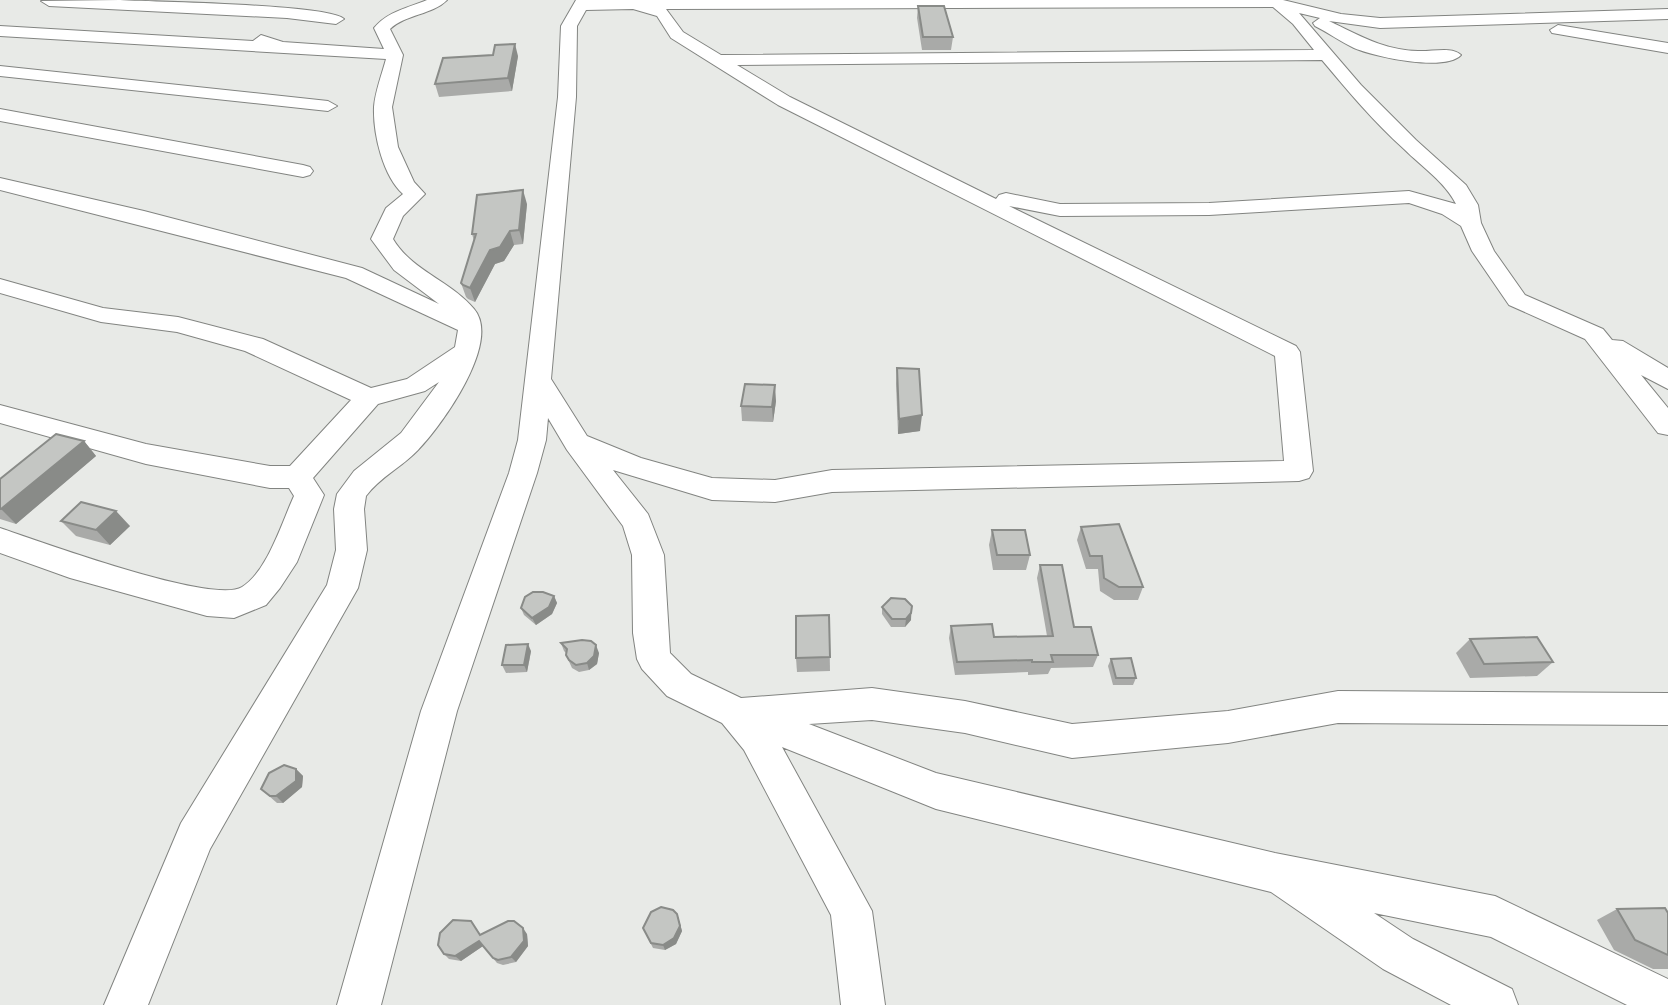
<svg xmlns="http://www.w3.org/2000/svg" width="1668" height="1005" viewBox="0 0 1668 1005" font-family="'PT Sans Narrow',sans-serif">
<rect width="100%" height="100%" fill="#e8eae7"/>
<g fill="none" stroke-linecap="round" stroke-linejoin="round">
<defs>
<g id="street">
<path d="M120 0C152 2 329 4 344 19L336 24 287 18 49 6 41 1Z"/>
<path d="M427 0H447C432 15 406 14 390 29L403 55 392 107 398 147 414 182 425 194 403 216 393 239C412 271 451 281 474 309 502 342 442 425 418 450 402 467 380 477 366 496L364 509 367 550 358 588 210 849 148 1005H104L181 823 327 585 336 550 334 509 337 494 354 471 401 433 439 382 425 391 378 404 313 478 324 495 297 562 280 588 266 605 234 618 207 616 70 578 0 553V528C39 541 212 605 242 587 267 572 282 522 294 496L289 488H270L146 464 0 423V405L146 444 270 466H290L351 400 245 351 177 332 101 322 0 293V279L103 308 178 317 263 339 371 388 407 379 455 347 458 330 346 278 0 190V178L144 211 362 268 439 304 394 270 371 239 386 208 403 194C383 176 373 134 374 107 375 92 382 74 386 59L0 36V26L253 41 261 35 283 42 384 49 374 28C388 11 408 8 427 0Z"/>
<path d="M576 0H1283L1341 14 1380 18 1668 9V19L1380 28 1329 21C1359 35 1383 50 1418 51 1431 52 1452 46 1461 55 1445 72 1375 57 1354 48 1341 42 1329 33 1315 26L1313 23 1320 18 1299 13 1361 85 1416 140 1466 185 1478 205 1481 223 1494 251 1525 295 1603 329 1612 340 1623 341 1668 368V389L1641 375 1668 408V435L1658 433 1585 339 1509 305 1472 251 1461 226 1442 214 1409 203 1209 215 1060 216 1009 206 1296 346 1300 352 1313 471 1309 478 1299 481 832 492 775 502 712 500 613 470 648 514 664 555 670 653 691 674 741 698 872 688 965 701 1072 724 1228 711 1338 691 1668 693V725L1338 723 1228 743 1072 758 965 733 872 720 809 724 936 773 1275 853 1495 896 1668 979V1005H1627L1491 937 1374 913 1413 939 1512 989 1518 1005H1451L1383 969 1271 892 936 809 782 747 872 911 885 1005H841L831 915 744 750 722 723 667 696 642 669 637 659 633 633 632 555 623 526 567 450 548 418 546 440 537 473 457 711 381 1005H337L421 711 509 473 518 440 558 97 561 26ZM1273 7 1293 24 1314 50 721 55 683 32 666 9ZM633 9 657 16 671 38 778 105 1275 356 1284 461 832 470 775 480 712 478 641 458 587 436 551 379 576 97 577 26 586 10ZM1322 60C1348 91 1374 122 1404 149 1422 167 1445 182 1456 204L1409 191 1209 203 1060 204 1006 193 999 195 996 199 790 97 737 65Z"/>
<polygon points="1558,25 1668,43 1668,53 1552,33 1550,30"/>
<polygon points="0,66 328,101 337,106 328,111 0,76"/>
<polygon points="0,109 303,165 310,167 313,171 310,175 303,177 0,121"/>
</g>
</defs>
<use href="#street" stroke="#828481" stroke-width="2"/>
<use href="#street" fill="#fff" fill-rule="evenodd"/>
</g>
<g fill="#a9aaa8">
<polygon points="918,6 953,37 951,50 922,50 917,18"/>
<polygon points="518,56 512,91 439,97 435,84"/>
<polygon points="527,204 523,244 514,245 504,261 495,264 475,302 468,299 466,297 461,283 474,241 472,234"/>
<polygon points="897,368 920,431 898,434 896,384"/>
<polygon points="776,401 773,422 742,421 741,406"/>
<polygon points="84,441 96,456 16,524 0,519 0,479"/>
<polygon points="61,521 130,526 110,545 76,536"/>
<polygon points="1081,527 1143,587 1138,600 1114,600 1100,591 1098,569 1086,569 1077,540"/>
<polygon points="992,530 1030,555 1026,570 993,570 989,545"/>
<polygon points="1040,565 1074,627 1098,655 1093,667 1051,668 1048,674 1028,675 1028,672 955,675 949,638 951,626 994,637 1047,636 1037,578"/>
<polygon points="554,596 557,603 552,614 536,625 524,615 521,608"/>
<polygon points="912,606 911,620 905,627 891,627 882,614 882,607"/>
<polygon points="829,615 830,671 797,672 796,658"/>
<polygon points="1470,639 1553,662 1537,676 1470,678 1456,653"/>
<polygon points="561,643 599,653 597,664 589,670 579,672 572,668 566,655 566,653 564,651"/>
<polygon points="531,651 527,672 506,673 502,665"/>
<polygon points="1111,659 1136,678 1133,685 1113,685 1108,666"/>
<polygon points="296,769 303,776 302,787 283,803 277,803 261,789"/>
<polygon points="1617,909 1668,913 1668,969 1653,969 1614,950 1597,920"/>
<polygon points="679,920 682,931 676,944 665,950 653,948 643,928"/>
<polygon points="471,921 481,935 527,934 528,946 516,962 503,965 497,963 483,946 461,961 449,959 444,954"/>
</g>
<g fill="#898b88">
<polygon points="515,44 518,56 512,91 508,78"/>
<polygon points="523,190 527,204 523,244 519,230"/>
<polygon points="510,231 514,245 504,261 495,264 475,302 470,288 490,250"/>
<polygon points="775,385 776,401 773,422 772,407"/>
<polygon points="922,415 920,431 898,434 899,419"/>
<polygon points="84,441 96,456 16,524 1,509"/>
<polygon points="116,511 130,526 110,545 96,530"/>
<polygon points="554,596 557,603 552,614 536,625 532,618"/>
<polygon points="911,613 911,620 905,627 906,619"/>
<polygon points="528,644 531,651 527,672 524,665"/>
<polygon points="596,645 599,653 597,664 589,670 587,663"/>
<polygon points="296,769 303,776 302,787 283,803 276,796"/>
<polygon points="677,914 682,931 676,944 665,950 663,945"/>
<polygon points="523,928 527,934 528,946 516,962 511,957"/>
<polygon points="479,941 483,946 461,961 455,956"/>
</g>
<g fill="#c4c6c3" stroke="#898b88" stroke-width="2">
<polygon points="918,6 944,6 953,37 923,37"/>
<polygon points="515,44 508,78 435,84 443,58 493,55 495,45"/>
<polygon points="523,190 519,230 510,231 500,247 490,250 470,288 463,285 461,283 476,234 472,234 477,195"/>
<polygon points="897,368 919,369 922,415 899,419"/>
<polygon points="745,384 775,385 772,407 741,406"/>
<polygon points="56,434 84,441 1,509 0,509 0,479"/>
<polygon points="81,502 116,511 96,530 61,521"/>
<polygon points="1119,524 1143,587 1119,587 1104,578 1102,556 1090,556 1081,527"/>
<polygon points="992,530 1025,530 1030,555 997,555"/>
<polygon points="1040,565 1062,565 1074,627 1091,627 1098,655 1051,655 1053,662 1032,662 1032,660 957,662 951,626 992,624 994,637 1053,636"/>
<polygon points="533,592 543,592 554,596 549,607 532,618 521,608 525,597"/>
<polygon points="891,598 905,599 912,606 911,613 906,619 892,619 882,607"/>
<polygon points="829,615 830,657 796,658 796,616"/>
<polygon points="1537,637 1553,662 1484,664 1470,639"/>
<polygon points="582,640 591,641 596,645 594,656 587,663 576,665 569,660 566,655 567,649 561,643"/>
<polygon points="528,644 524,665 502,665 506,645"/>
<polygon points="1131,658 1136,678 1116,678 1111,659"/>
<polygon points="284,765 296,769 296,781 276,796 270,796 261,789 269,773"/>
<polygon points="661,907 673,910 677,914 680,926 674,938 663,945 651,943 643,928 651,912"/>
<polygon points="1665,908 1668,913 1668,955 1635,940 1617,909"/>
<polygon points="453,920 471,921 480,935 508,921 514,921 523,928 524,941 511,957 498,960 493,958 479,941 455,956 444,954 438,945 440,933"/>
</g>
</svg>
